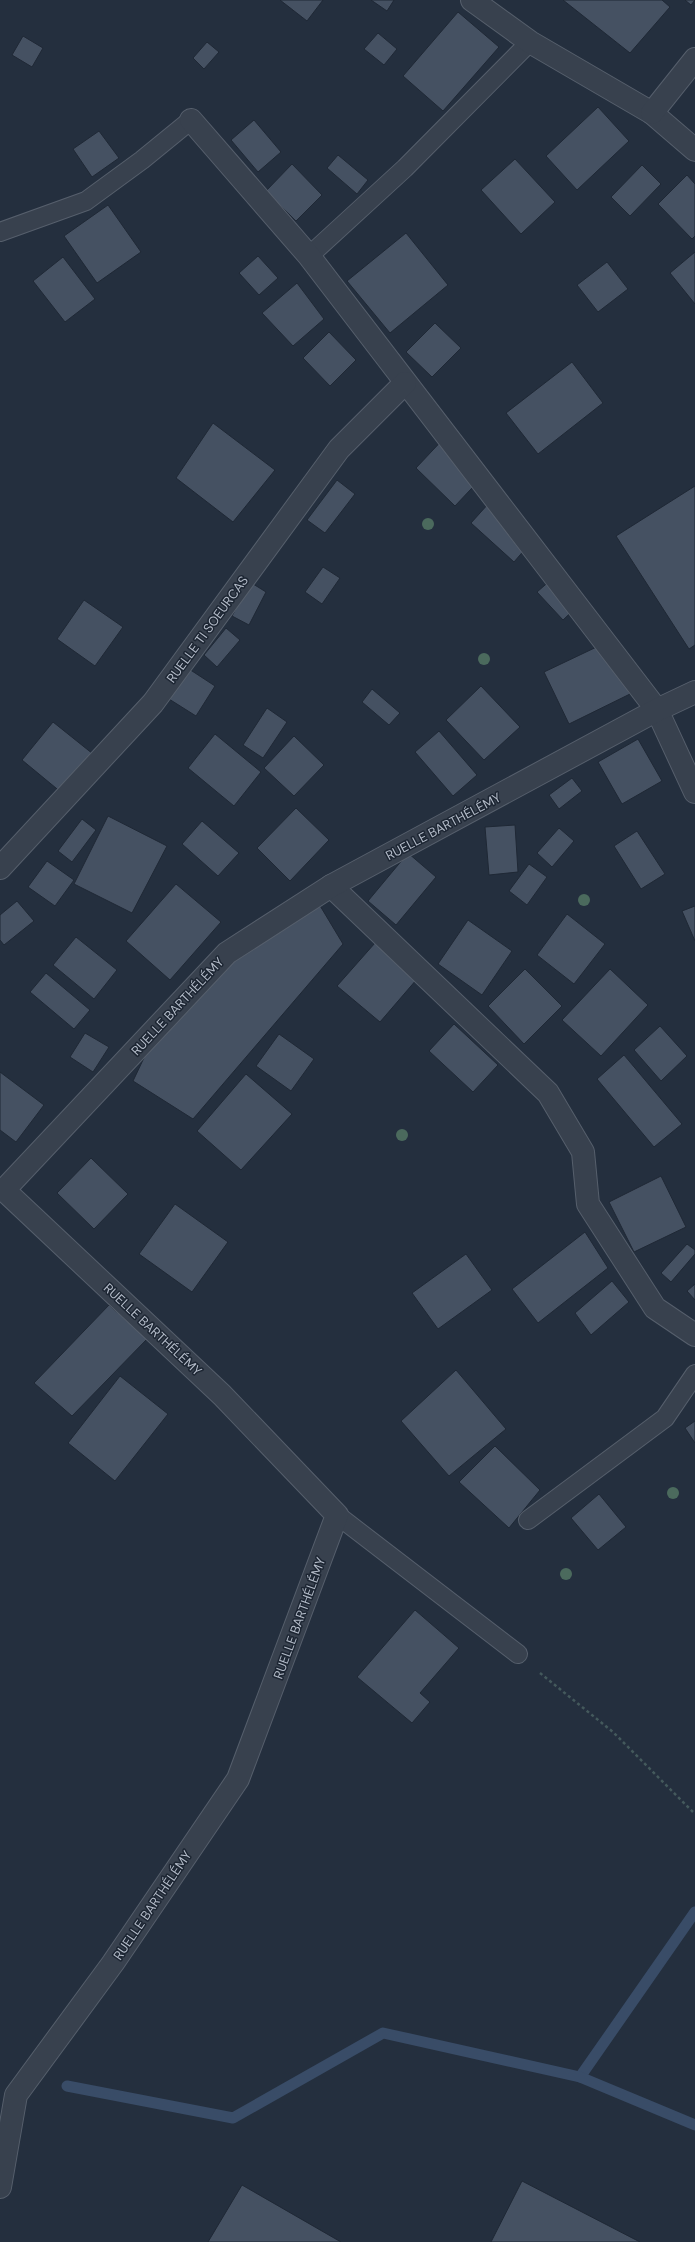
<svg xmlns="http://www.w3.org/2000/svg" width="695" height="2242" viewBox="0 0 695 2242" font-family="'DM Sans',sans-serif">
<rect width="100%" height="100%" fill="#242f3e"/>
<g fill="none" stroke-linecap="round" stroke-linejoin="round">
<g stroke="#394c67" stroke-width="11">
<polyline points="580,2077 695,1912"/>
<polyline points="67,2086 233,2118 383,2033 580,2077 695,2125"/>
</g>
</g>
<g fill="#455162" stroke="#1f2835">
<polygon points="280,0 323,0 307,21"/>
<polygon points="371,0 394,0 387,11"/>
<polygon points="563,0 662,0 670,7 630,53"/>
<polygon points="685,0 695,0 691,5"/>
<polygon points="458,12 499,47 443,111 403,76"/>
<polygon points="378,33 397,49 384,65 364,49"/>
<polygon points="23,36 43,48 32,67 12,55"/>
<polygon points="207,42 219,52 204,69 193,58"/>
<polygon points="598,107 629,141 577,190 546,156"/>
<polygon points="254,120 281,152 258,172 231,140"/>
<polygon points="99,131 119,158 92,177 73,149"/>
<polygon points="338,155 368,180 357,194 327,168"/>
<polygon points="515,159 555,202 521,234 481,190"/>
<polygon points="292,164 322,195 296,221 266,191"/>
<polygon points="642,165 661,184 630,216 611,197"/>
<polygon points="687,175 695,184 695,236 692,239 658,204"/>
<polygon points="108,205 141,252 97,283 64,236"/>
<polygon points="406,233 448,285 390,333 347,281"/>
<polygon points="695,252 695,304 670,273"/>
<polygon points="258,256 278,278 259,295 239,273"/>
<polygon points="63,257 95,299 65,322 33,281"/>
<polygon points="607,262 628,289 598,312 577,285"/>
<polygon points="297,283 324,319 293,346 262,313"/>
<polygon points="435,323 461,348 432,377 406,352"/>
<polygon points="329,332 356,360 330,386 303,358"/>
<polygon points="572,362 603,403 538,454 506,413"/>
<polygon points="213,423 275,470 233,522 176,478"/>
<polygon points="448,434 487,472 455,506 416,468"/>
<polygon points="337,480 355,494 325,533 307,520"/>
<polygon points="695,486 695,645 689,649 616,536"/>
<polygon points="489,503 532,541 514,562 471,523"/>
<polygon points="323,567 340,578 322,604 305,592"/>
<polygon points="560,572 585,599 563,620 537,592"/>
<polygon points="250,582 266,592 249,625 232,616"/>
<polygon points="84,600 123,627 95,666 57,639"/>
<polygon points="226,628 240,640 217,667 204,655"/>
<polygon points="605,643 630,694 569,724 544,672"/>
<polygon points="189,669 215,686 196,716 169,699"/>
<polygon points="481,686 520,727 484,760 446,720"/>
<polygon points="372,689 400,713 389,725 362,702"/>
<polygon points="267,708 287,722 263,758 243,745"/>
<polygon points="53,722 93,754 62,793 22,760"/>
<polygon points="439,731 477,775 453,796 415,752"/>
<polygon points="215,734 261,772 234,806 188,768"/>
<polygon points="294,736 324,765 294,796 264,768"/>
<polygon points="638,739 662,781 622,804 598,762"/>
<polygon points="572,778 582,791 559,809 549,795"/>
<polygon points="296,808 329,840 290,881 257,848"/>
<polygon points="108,816 167,846 132,913 74,884"/>
<polygon points="82,819 96,830 72,862 58,851"/>
<polygon points="202,821 239,853 218,876 182,844"/>
<polygon points="515,825 518,872 489,875 485,827"/>
<polygon points="559,828 574,841 552,867 537,853"/>
<polygon points="637,831 665,874 641,889 614,846"/>
<polygon points="408,853 436,877 396,925 368,901"/>
<polygon points="47,861 74,880 55,906 28,887"/>
<polygon points="529,864 547,877 527,905 509,891"/>
<polygon points="176,884 221,922 170,980 126,941"/>
<polygon points="316,899 343,944 193,1119 133,1081 151,1043 246,949"/>
<polygon points="17,901 34,921 4,945 0,940 0,915"/>
<polygon points="695,906 695,941 682,911"/>
<polygon points="567,914 605,944 574,984 537,955"/>
<polygon points="468,920 512,951 482,995 438,964"/>
<polygon points="76,937 117,970 94,999 53,965"/>
<polygon points="375,943 417,979 380,1022 337,986"/>
<polygon points="525,969 562,1006 524,1044 488,1006"/>
<polygon points="610,969 648,1005 601,1056 562,1020"/>
<polygon points="46,973 90,1010 74,1029 30,992"/>
<polygon points="454,1024 498,1065 473,1092 429,1051"/>
<polygon points="660,1026 687,1056 661,1081 634,1050"/>
<polygon points="85,1033 109,1047 93,1072 70,1057"/>
<polygon points="279,1034 314,1059 291,1091 256,1066"/>
<polygon points="624,1055 682,1124 654,1147 597,1079"/>
<polygon points="0,1072 44,1105 16,1142 0,1130"/>
<polygon points="246,1074 292,1114 241,1170 197,1131"/>
<polygon points="91,1158 128,1194 94,1229 57,1193"/>
<polygon points="661,1176 686,1227 634,1252 609,1202"/>
<polygon points="175,1204 228,1242 192,1292 139,1254"/>
<polygon points="585,1232 608,1268 538,1323 512,1289"/>
<polygon points="687,1244 695,1250 695,1254 671,1282 661,1273"/>
<polygon points="466,1254 492,1290 438,1329 412,1293"/>
<polygon points="612,1281 629,1302 591,1335 575,1313"/>
<polygon points="695,1284 695,1300 687,1291"/>
<polygon points="109,1305 147,1339 72,1416 34,1383"/>
<polygon points="456,1370 506,1429 449,1476 401,1421"/>
<polygon points="120,1376 168,1414 115,1481 68,1443"/>
<polygon points="695,1421 695,1443 685,1428"/>
<polygon points="495,1446 540,1490 509,1528 459,1482"/>
<polygon points="599,1494 626,1527 598,1550 571,1518"/>
<polygon points="415,1610 459,1648 420,1693 430,1702 412,1723 357,1677"/>
<polygon points="522,2181 640,2242 491,2242"/>
<polygon points="242,2185 341,2242 208,2242"/>
</g>
<g fill="none" stroke-linecap="round" stroke-linejoin="round">
<defs>
<g id="lane">
<polyline points="0,232 86,201 142,160 191,120"/>
<polyline points="309,256 405,168 530,42"/>
<polyline points="337,1515 518,1654"/>
<polyline points="528,1520 665,1418 695,1374"/>
</g>
<g id="street">
<polyline points="472,0 530,42 652,113 695,150"/>
<polyline points="652,113 695,59"/>
<polyline points="191,120 309,256 657,710 695,792"/>
<polyline points="0,868 153,703 339,449 405,383"/>
<polyline points="331,886 548,1093 583,1152 588,1204 655,1308 695,1335"/>
<polyline points="0,2187 16,2095 113,1963 238,1779 337,1515 222,1395 4,1190 227,953 331,886 657,710 695,692"/>
</g>
</defs>
<use href="#lane" stroke="#565f6c" stroke-width="20"/>
<use href="#street" stroke="#565f6c" stroke-width="24"/>
<polyline stroke="#44595c" stroke-width="2.5" stroke-dasharray="3 3" stroke-linecap="butt" points="540,1673 613,1732 695,1814"/>
<use href="#lane" stroke="#38414e" stroke-width="18"/>
<use href="#street" stroke="#38414e" stroke-width="22"/>
</g>
<g fill="#4b6a5d">
<circle cx="428" cy="524" r="6"/>
<circle cx="484" cy="659" r="6"/>
<circle cx="584" cy="900" r="6"/>
<circle cx="402" cy="1135" r="6"/>
<circle cx="673" cy="1493" r="6"/>
<circle cx="566" cy="1574" r="6"/>
</g>
<g text-anchor="middle" stroke-width="3" stroke-linejoin="round" paint-order="stroke">
<g font-size="13" fill="#b4bcc9" stroke="#1d2633">
<text transform="translate(207 629) rotate(-54)" y="5">RUELLE TI SOEURCAS</text>
<text transform="translate(443 826) rotate(-28)" y="5">RUELLE BARTHÉLÉMY</text>
<text transform="translate(177 1006) rotate(-47)" y="5">RUELLE BARTHÉLÉMY</text>
<text transform="translate(153 1329) rotate(43)" y="5">RUELLE BARTHÉLÉMY</text>
<text transform="translate(299 1618) rotate(-70)" y="5">RUELLE BARTHÉLÉMY</text>
<text transform="translate(152 1905) rotate(-56)" y="5">RUELLE BARTHÉLÉMY</text>
</g>
</g>
</svg>
